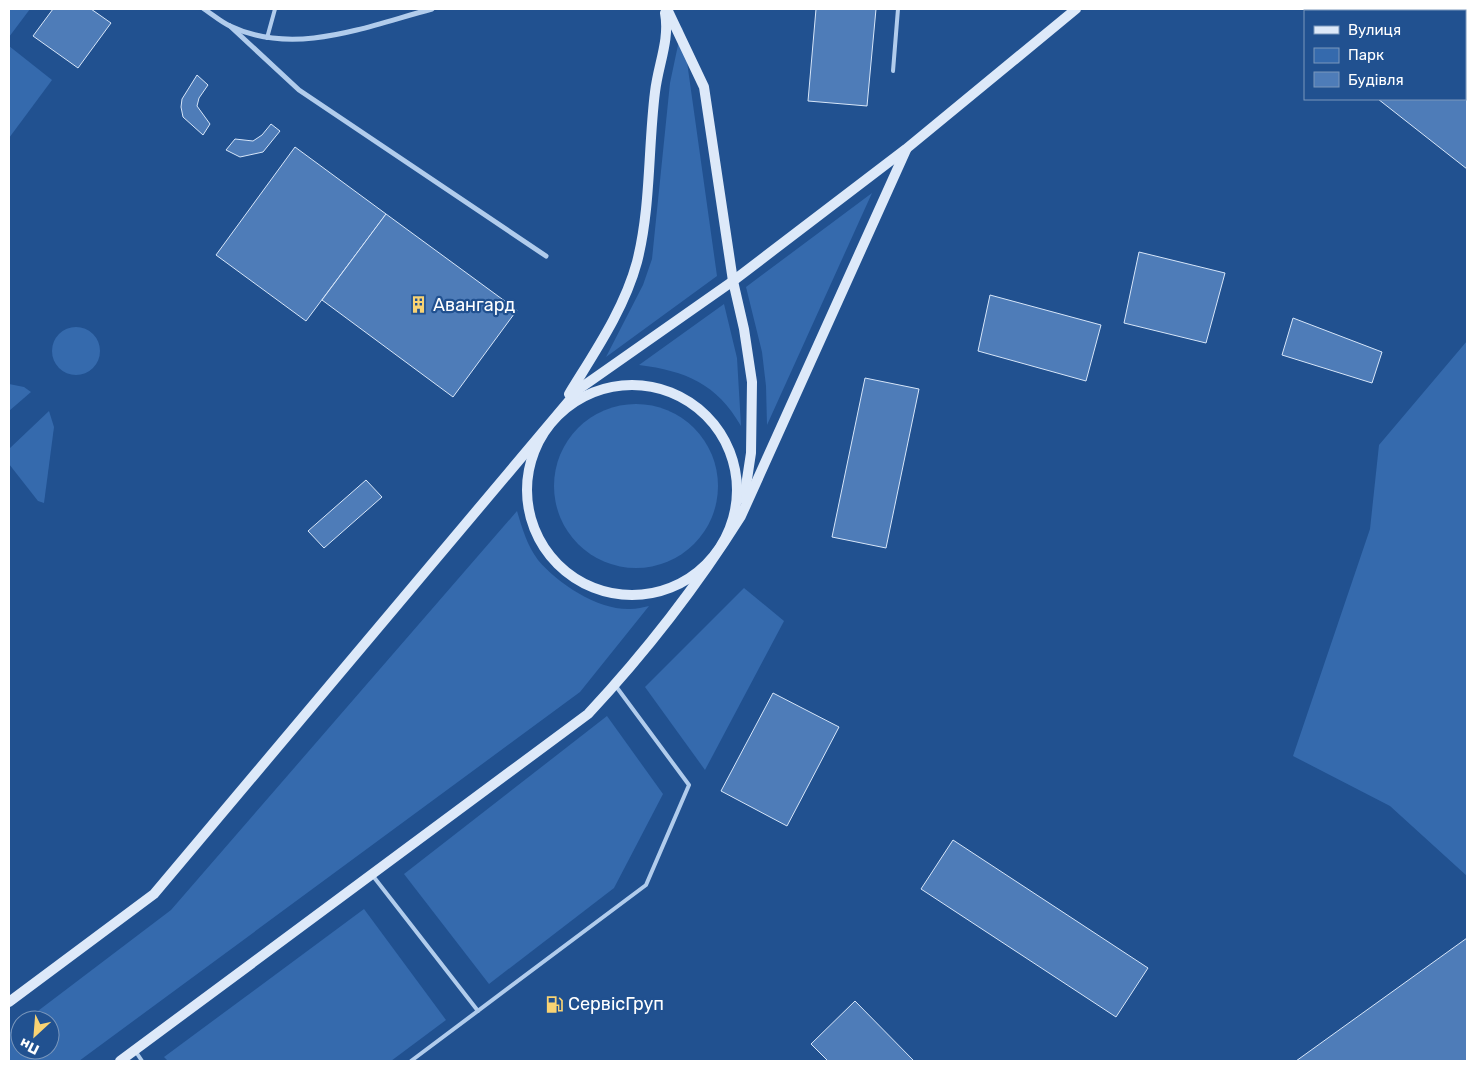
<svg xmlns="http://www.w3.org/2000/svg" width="1476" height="1070" viewBox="0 0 1476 1070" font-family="Rubik,sans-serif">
<rect width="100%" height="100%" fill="#215190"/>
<g fill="#356aad">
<polygon points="9,9 30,9 9,37"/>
<polygon points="1372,9 1467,9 1467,79 1465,77 1465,11 1375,11"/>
<polygon points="682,26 717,276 606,357 643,285 652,259 670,83"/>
<polygon points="9,46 52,80 9,138"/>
<polygon points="872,193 767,425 766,386 762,352 746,287"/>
<path d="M724 304 737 358 741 426C717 384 686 371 639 365Z"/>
<circle cx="76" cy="351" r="24"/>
<polygon points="1467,341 1467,876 1390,806 1293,756 1370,529 1379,445"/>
<polygon points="9,384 24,387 31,392 9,411"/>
<circle cx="636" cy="486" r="82"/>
<polygon points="49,411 54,427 44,503 38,501 9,464 9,449"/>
<path d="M517 511C522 528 527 545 538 560 558 584 598 610 630 609 637 609 643 607 649 606L580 692 79 1061H9V1033L20 1024V1050H50V1020H26L171 910Z"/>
<polygon points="744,588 784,621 705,770 645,687"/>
<polygon points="607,716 663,794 614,888 489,984 404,874"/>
<polygon points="364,909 446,1020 391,1061 168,1061 164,1057"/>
</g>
<g fill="#4e7cb8" stroke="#d7e6f9">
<polygon points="53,9 91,9 111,23 78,68 33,36"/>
<polygon points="816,9 876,9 867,106 808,101"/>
<polygon points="197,75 208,85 199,98 197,106 210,124 203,135 183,117 181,107 182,99"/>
<polygon points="1465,89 1467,91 1467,169 1378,99 1465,99"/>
<polygon points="271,124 280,131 263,152 240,157 226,150 235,139 253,141 262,135"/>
<polygon points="295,147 386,214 306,321 216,255"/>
<polygon points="386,214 517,310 453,397 322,300"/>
<polygon points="1139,252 1225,273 1206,343 1124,323"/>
<polygon points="990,295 1101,325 1086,381 978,351"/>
<polygon points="1293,318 1382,352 1372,383 1282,355"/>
<polygon points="865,378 919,389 886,548 832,537"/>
<polygon points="366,480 382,497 324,548 308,531"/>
<polygon points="773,693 839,727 787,826 721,791"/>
<polygon points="953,840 1148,968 1116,1017 921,889"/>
<polygon points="1467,938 1467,1061 1296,1061"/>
<polygon points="855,1001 914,1061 828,1061 811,1044"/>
</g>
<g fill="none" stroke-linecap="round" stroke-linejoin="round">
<g stroke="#b1ccec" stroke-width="4">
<polyline points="267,38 275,9"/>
<polyline points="893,71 898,9"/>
<polyline points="373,876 478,1011"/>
<polyline points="136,1052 142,1061"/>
<polyline points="411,1061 646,885 689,785 615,685"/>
</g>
<g stroke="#b1ccec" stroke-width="5">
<path d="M204 9C212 14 221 22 230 26 295 57 367 26 432 9"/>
<polyline points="230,26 299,90 546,256"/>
</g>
<g stroke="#dde9f9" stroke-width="10">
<polyline points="667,9 704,87 733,281 744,329 752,382 751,453 744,499"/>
<circle cx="632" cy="490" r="105"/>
<path d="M569 394C594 353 624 310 637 262 651 207 648 148 655 92 658 65 670 40 665 13"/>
<polyline points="9,1002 154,894 579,389 733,281 906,149 1076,9"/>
<path d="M120 1061 588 714C644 654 697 586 741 516L906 150"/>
</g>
</g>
<defs>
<symbol id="building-bare" viewBox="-9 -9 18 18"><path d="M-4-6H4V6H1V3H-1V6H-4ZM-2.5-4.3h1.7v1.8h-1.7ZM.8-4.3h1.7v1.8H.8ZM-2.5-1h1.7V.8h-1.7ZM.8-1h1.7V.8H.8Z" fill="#f9d373" stroke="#215190" stroke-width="2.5" paint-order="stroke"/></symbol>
<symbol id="fuel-bare" viewBox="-9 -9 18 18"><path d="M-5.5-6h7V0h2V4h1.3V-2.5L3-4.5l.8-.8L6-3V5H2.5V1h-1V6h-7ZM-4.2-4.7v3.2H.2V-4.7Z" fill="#f9d373" stroke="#215190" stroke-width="2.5" paint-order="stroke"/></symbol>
</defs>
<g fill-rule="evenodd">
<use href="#building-bare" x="406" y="292" width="25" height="25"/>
<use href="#fuel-bare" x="542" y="992" width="25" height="25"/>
</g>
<g text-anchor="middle" stroke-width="4.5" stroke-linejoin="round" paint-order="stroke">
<g font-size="18" fill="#fff" stroke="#215190" text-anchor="start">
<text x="433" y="311">Авангард</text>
<text x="568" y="1010">СервісГруп</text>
</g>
</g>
<rect width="1476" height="1070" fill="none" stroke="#ffffff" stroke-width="20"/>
<rect x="1304" y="10" width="162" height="90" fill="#215190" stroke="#7a97bc"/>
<rect x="1314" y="26" width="25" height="8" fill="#dde9f9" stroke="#7a97bc"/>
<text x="1348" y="35" font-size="15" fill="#ffffff">Вулиця</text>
<rect x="1314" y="48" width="25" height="15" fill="#356aad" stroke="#7a97bc"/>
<text x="1348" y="60" font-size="15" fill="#ffffff">Парк</text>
<rect x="1314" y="72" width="25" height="15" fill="#4e7cb8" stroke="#7a97bc"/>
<text x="1348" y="85" font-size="15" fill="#ffffff">Будівля</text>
<g transform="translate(35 1035) rotate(206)"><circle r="24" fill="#215190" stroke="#7a97bc"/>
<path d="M0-4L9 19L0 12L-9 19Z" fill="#f9d373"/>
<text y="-8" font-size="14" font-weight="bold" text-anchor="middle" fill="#ffffff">Пн</text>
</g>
</svg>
